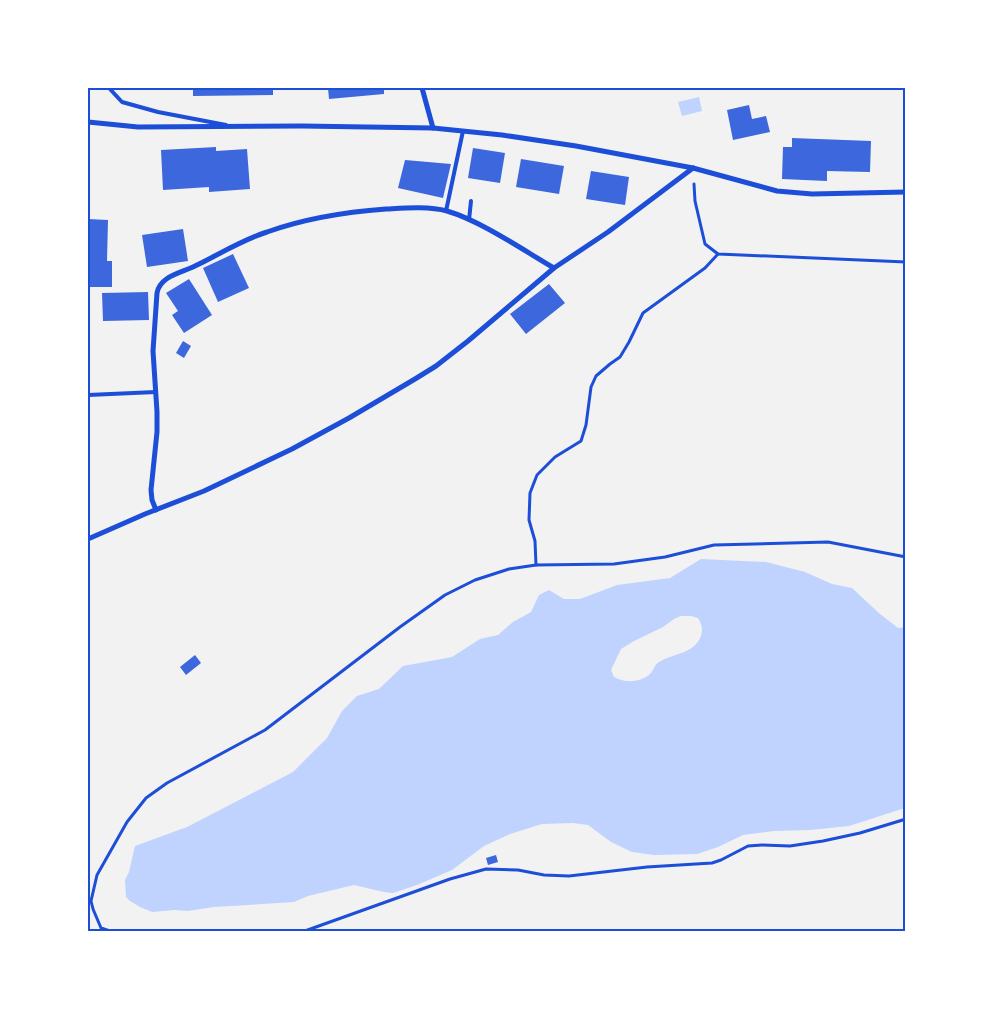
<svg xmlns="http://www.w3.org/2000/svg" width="993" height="1019" viewBox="0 0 993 1019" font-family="Arial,sans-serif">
<rect width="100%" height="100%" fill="#f2f2f2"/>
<g fill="#bfd3fe" fill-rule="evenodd">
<polygon points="699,97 702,111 682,116 678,102"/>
<path d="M701 559 766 562 805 572 832 584 852 588 880 614 898 628 905 627V808L849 826 810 830 774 831 743 835 718 847 697 854 654 855 632 852 611 842 588 825 573 823 542 824 510 834 484 846 452 870 417 885 393 893 384 892 354 885 308 896 294 902 214 907 188 911 175 910 152 912 140 907 130 901 126 897 125 880 129 872 135 846 187 827 293 772 327 738 342 711 357 696 379 689 403 666 452 657 480 639 498 635 513 622 531 612 539 595 549 590 564 599H580L617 585 670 578ZM691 616 698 618C702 624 703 630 701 636 694 654 674 653 659 662 654 665 654 670 650 674 640 683 624 683 614 677L611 670 621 649 634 641 663 627 674 619 681 616Z"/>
</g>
<g fill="#3d67dc">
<polygon points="193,88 273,88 273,95 193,96"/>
<polygon points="328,88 384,88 384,94 329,99"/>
<polygon points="749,105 752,119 766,116 770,132 733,140 727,110"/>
<polygon points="792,138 871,141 870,172 827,171 827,181 782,179 783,147 792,147"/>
<polygon points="216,147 216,151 247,149 250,189 209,192 209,187 163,190 161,150"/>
<polygon points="473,148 505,153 500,183 468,178"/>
<polygon points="521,159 564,166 559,194 516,187"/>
<polygon points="405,160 451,164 443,198 398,188"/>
<polygon points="591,171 629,177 625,205 586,199"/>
<polygon points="88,219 108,220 107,261 112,261 112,287 88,287"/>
<polygon points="183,229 188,261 147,267 142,235"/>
<polygon points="233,254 249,288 218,302 203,268"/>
<polygon points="189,279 212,315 184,333 172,315 178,311 166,293"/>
<polygon points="549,284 565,303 526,334 510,314"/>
<polygon points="148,292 149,320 103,321 102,293"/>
<polygon points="183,341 191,346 184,358 176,353"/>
<polygon points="195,655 201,663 186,675 180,667"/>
<polygon points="496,855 498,862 488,865 486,858"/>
</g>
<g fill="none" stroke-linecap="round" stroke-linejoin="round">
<g stroke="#1d4ed8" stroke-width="3">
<polyline points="694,184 695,201 705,244 718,254 906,262"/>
<polyline points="536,565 535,541 529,520 530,493 537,475 555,457 581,441 586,425 591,387 596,376 610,364 620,357 629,342 643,313 705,268 718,254"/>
<polyline points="113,932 101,928 93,909 91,901 97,875 127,822 146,798 167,783 265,730 400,627 445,595 475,580 509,569 536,565 614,564 665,557 714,545 828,542 906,557"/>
<polyline points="302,932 450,879 486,869 518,870 544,875 569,876 647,867 712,863 721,860 748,846 762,845 790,846 823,841 860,833 906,819"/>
</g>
<g stroke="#1d4ed8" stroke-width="4">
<polyline points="109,88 122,102 158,112 226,125"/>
<polyline points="446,211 463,131"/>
<polyline points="469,220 471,201"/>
<polyline points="88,395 156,392"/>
</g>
<g stroke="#1d4ed8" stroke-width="5">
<polyline points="422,88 433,128"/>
<polyline points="88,122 138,127 302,126 433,128 502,135 576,146 693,168 777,191 812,194 906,192"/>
<path d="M156 510 152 500 151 490 157 432V412L153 351 157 293C160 276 181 273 195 266 218 255 242 240 267 232 306 218 345 212 386 209 405 208 428 206 447 211 481 221 523 250 554 268"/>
<polyline points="88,539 145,514 204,491 292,449 349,418 415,379 436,366 468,341 554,268 608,232 693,168"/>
</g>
</g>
<rect width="993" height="1019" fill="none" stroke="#ffffff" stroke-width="178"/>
<rect x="89" y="89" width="815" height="841" fill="none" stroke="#1d4ed8" stroke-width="2"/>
</svg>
